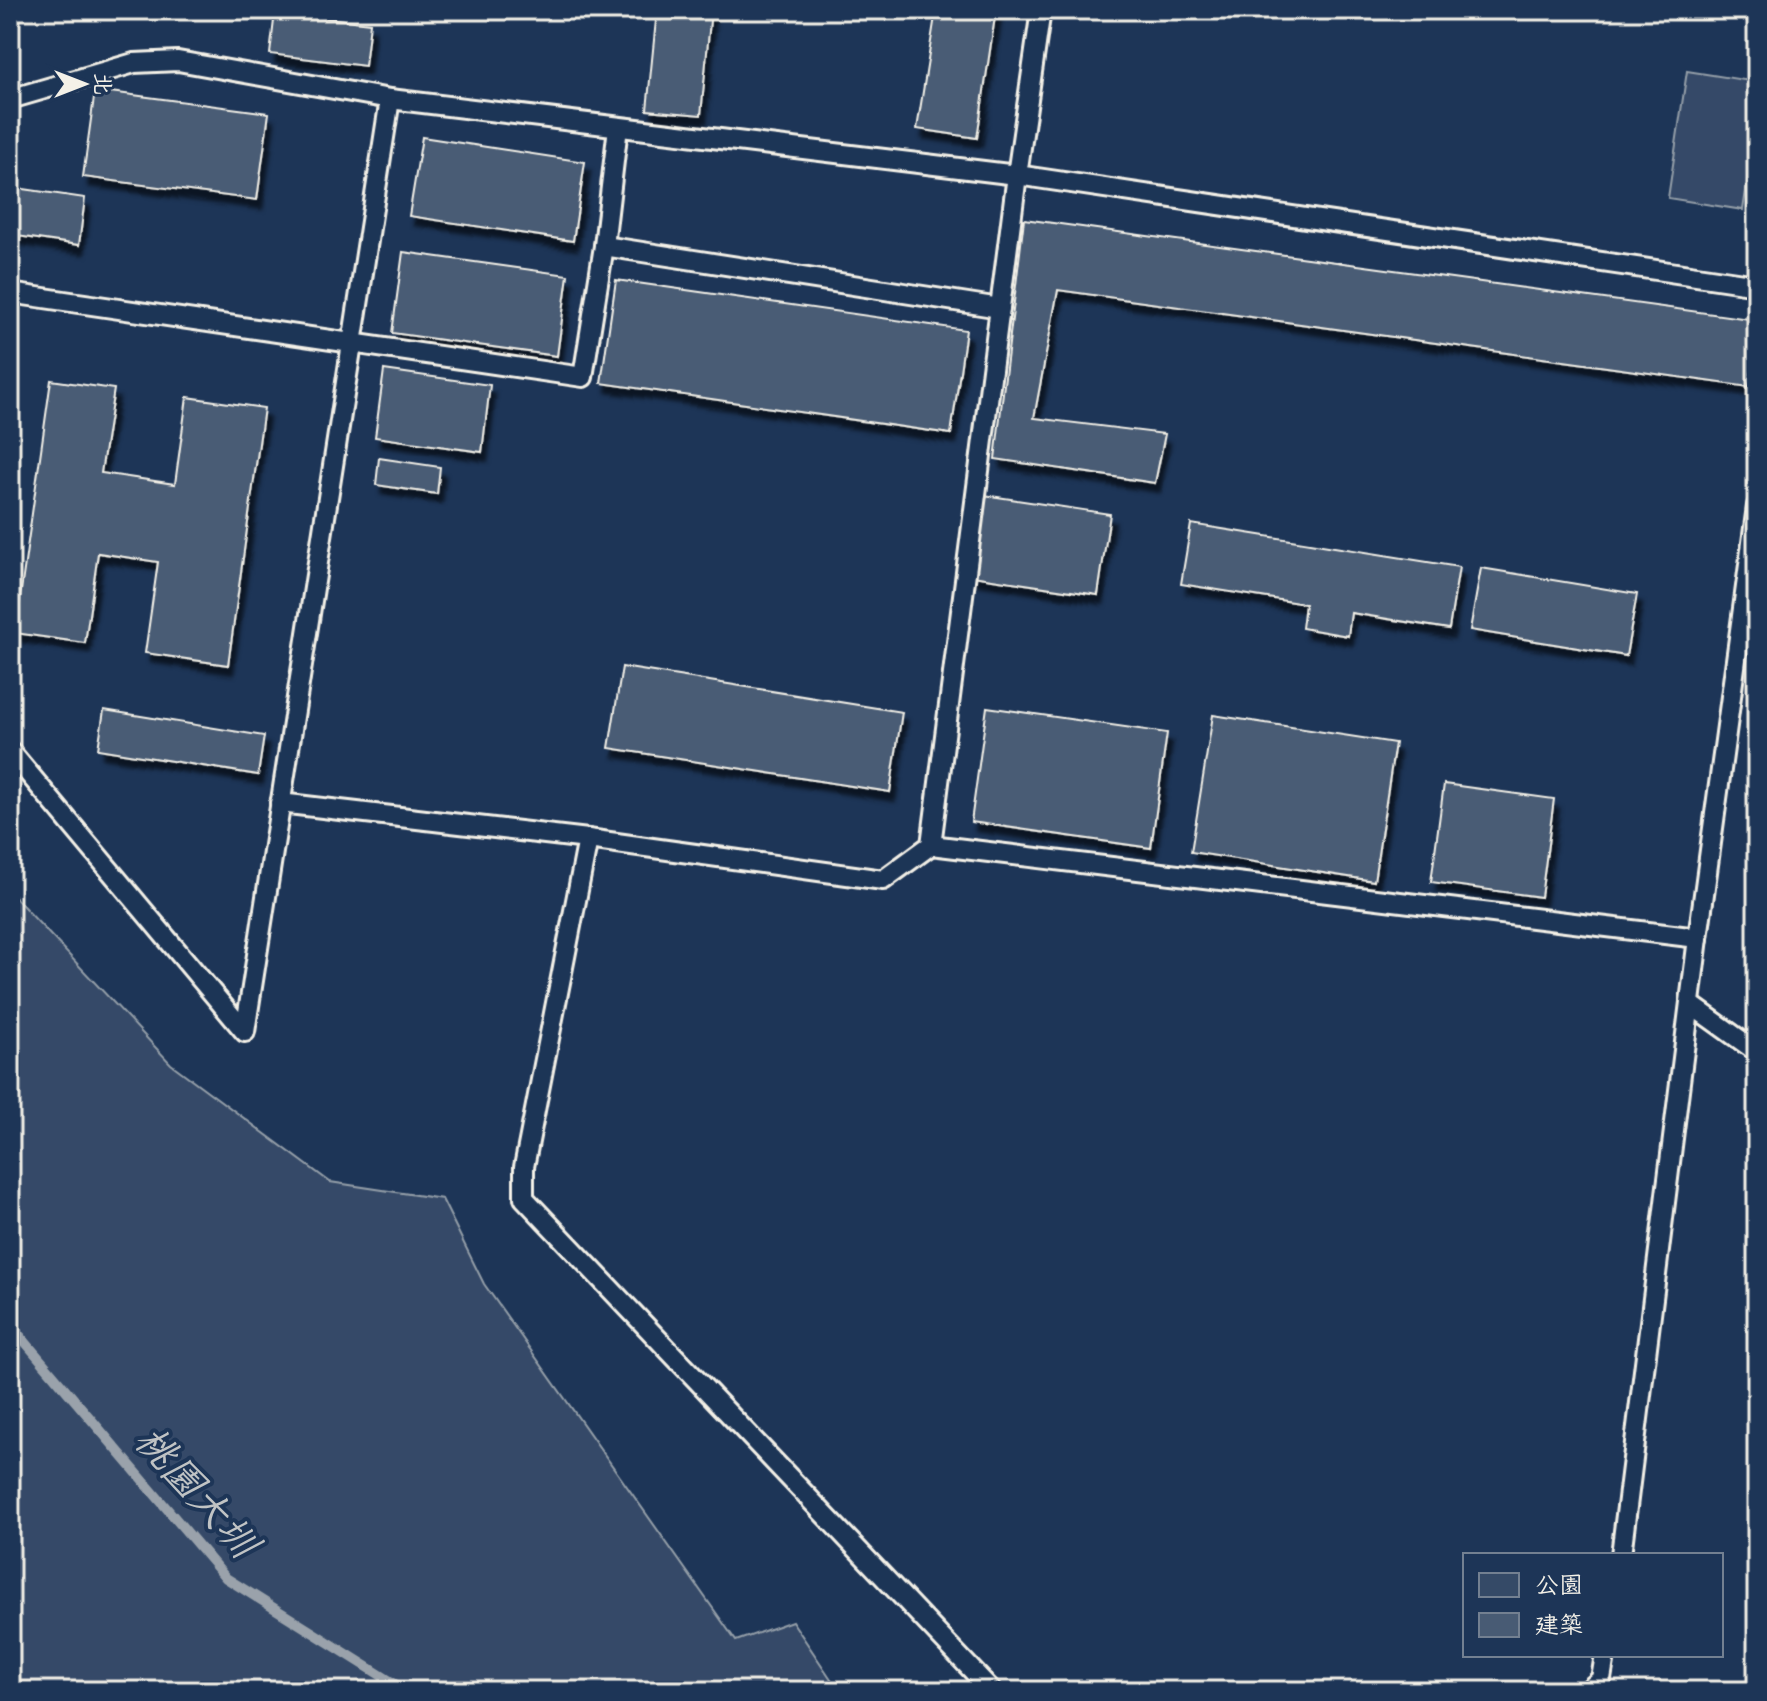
<svg xmlns="http://www.w3.org/2000/svg" width="1767" height="1701" viewBox="0 0 1767 1701" font-family="Caveat,'LXGW WenKai TC',sans-serif">
<defs>
<filter id="shadow"><feDropShadow dx="5" dy="9" stdDeviation="2" flood-color="#0009"/></filter>
</defs>
<rect width="100%" height="100%" fill="#1d3557"/>
<filter id="ink" filterUnits="userSpaceOnUse"><feTurbulence type="fractalNoise" baseFrequency=".0125" numOctaves="2"/><feDisplacementMap in="SourceGraphic" scale="16" xChannelSelector="R" yChannelSelector="G"/><feConvolveMatrix kernelMatrix="1 2 1 2 8 2 1 2 1" color-interpolation-filters="sRGB"/></filter>
<g filter="url(#ink)">
<g fill="#354a67" stroke="#949ea8" stroke-width="2">
<polygon points="1687,71 1757,82 1757,121 1743,210 1668,198"/>
<polygon points="10,892 171,1064 330,1182 442,1199 484,1284 736,1641 792,1621 839,1691 10,1691"/>
</g>
<g fill="none" stroke-linecap="round" stroke-linejoin="round">
<polyline stroke="#9aa2ab" stroke-width="10" points="10,1324 226,1578 406,1691"/>
</g>
<g fill="#485b74" stroke="#f4f1e8" stroke-width="2" filter="url(#shadow)">
<polygon points="657,10 711,10 701,115 647,110"/>
<polygon points="936,10 996,10 977,138 917,129"/>
<polygon points="275,12 370,23 365,66 270,54"/>
<polygon points="95,90 269,113 257,200 83,177"/>
<polygon points="422,137 585,162 573,241 409,216"/>
<polygon points="10,187 85,198 79,245 10,235"/>
<polygon points="1024,219 1757,320 1757,343 1749,387 1058,290 1034,418 1165,434 1155,483 995,459"/>
<polygon points="403,252 568,275 557,356 392,333"/>
<polygon points="616,280 966,330 951,434 601,383"/>
<polygon points="384,370 490,385 482,452 375,437"/>
<polygon points="51,380 114,389 101,473 175,484 187,397 264,408 228,665 145,653 158,562 98,553 85,643 15,633"/>
<polygon points="379,458 440,467 437,494 376,485"/>
<polygon points="984,495 1110,514 1098,595 972,576"/>
<polygon points="1191,524 1459,567 1449,629 1351,613 1348,636 1302,628 1305,604 1181,584"/>
<polygon points="1481,568 1637,594 1626,656 1470,630"/>
<polygon points="622,667 902,712 890,792 609,748"/>
<polygon points="987,707 1167,733 1151,848 971,822"/>
<polygon points="104,710 264,736 258,775 98,749"/>
<polygon points="1213,715 1395,743 1374,881 1191,852"/>
<polygon points="1444,784 1554,799 1541,897 1431,882"/>
</g>
<g fill="none" stroke-linecap="round" stroke-linejoin="round">
<defs>
<g id="service">
<polyline points="10,99 134,63 178,61 390,99 1017,175 1757,285"/>
<polyline points="604,246 1000,308"/>
<polyline points="10,293 583,377 604,246 618,127"/>
<polyline points="10,751 245,1032 390,99"/>
<polyline points="280,803 588,839 883,880 931,845 1017,175 1041,10"/>
<polyline points="588,839 524,1167 524,1198 992,1691"/>
<polyline points="931,845 1698,938"/>
<polyline points="1690,1004 1757,1052"/>
<polyline points="1621,1555 1698,938 1757,506"/>
<polyline points="1587,1691 1601,1679 1605,1655"/>
</g>
</defs>
<use href="#service" stroke="#f4f1e8" stroke-width="24"/>
<use href="#service" stroke="#1d3557" stroke-width="18"/>
</g>
</g>
<g text-anchor="middle" stroke-width="8" stroke-linejoin="round" paint-order="stroke">
<g font-size="40" font-style="italic" fill="#c0c3c4" stroke="#1d3557">
<text transform="translate(197 1491) rotate(48)" y="14">桃園大圳</text>
</g>
</g>
<rect width="1767" height="1701" fill="none" stroke="#1d3557" stroke-width="40"/>
<rect x="20" y="20" width="1727" height="1661" fill="none" stroke="#f4f1e8" stroke-width="3" filter="url(#ink)"/>
<rect x="1463" y="1553" width="260" height="104" fill="#1d3557" stroke="#738091" stroke-width="2"/>
<rect x="1479" y="1573" width="40" height="24" fill="#354a67" stroke="#738091" stroke-width="2"/>
<text x="1535" y="1593" font-size="24" fill="#f4f1e8">公園</text>
<rect x="1479" y="1613" width="40" height="24" fill="#485b74" stroke="#738091" stroke-width="2"/>
<text x="1535" y="1633" font-size="24" fill="#f4f1e8">建築</text>
<g transform="translate(84 84) rotate(90)" stroke="#1d3557" stroke-width="6" paint-order="stroke">
<path d="M0-6L14 30L0 20L-14 30Z" fill="#f4f1e8"/>
<text y="-12" font-size="22" font-weight="bold" text-anchor="middle" fill="#f4f1e8">北</text>
</g>
</svg>
